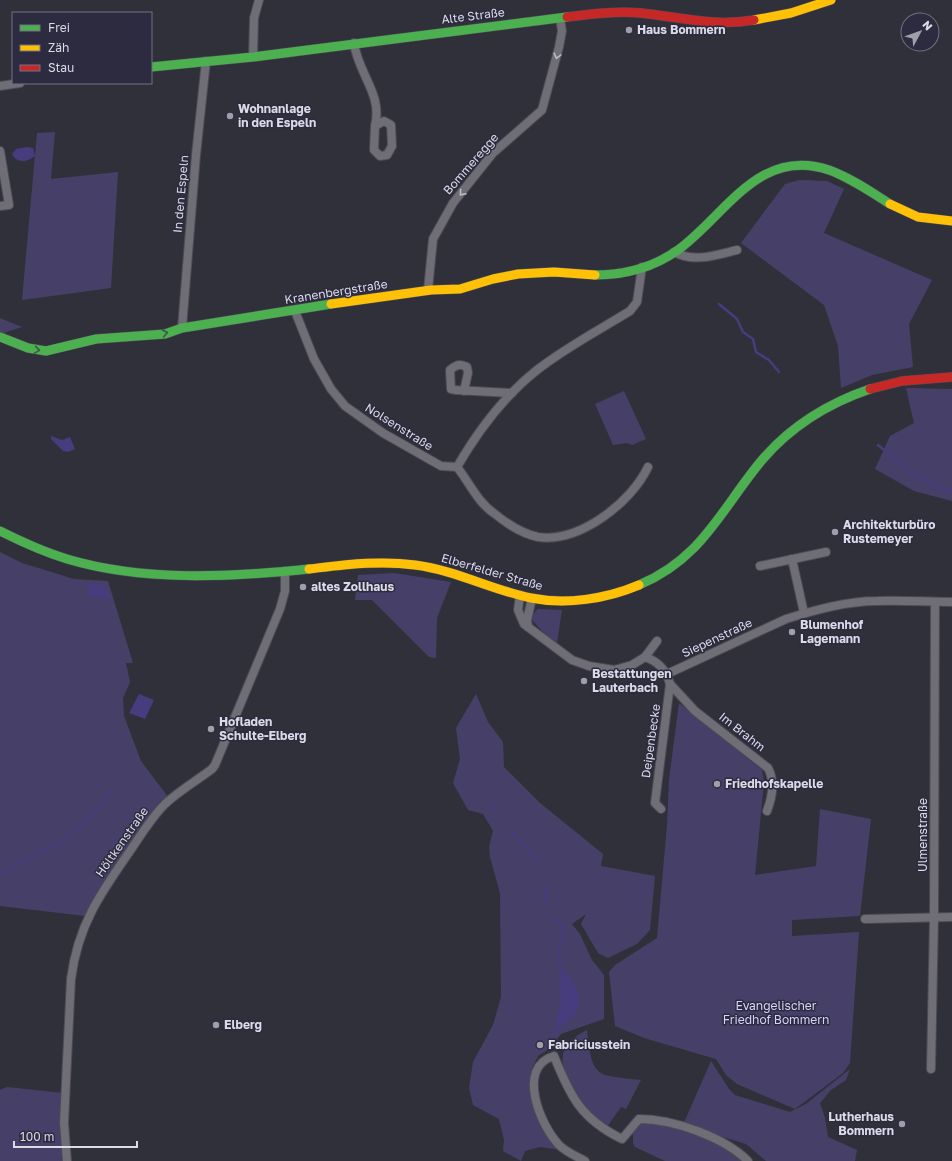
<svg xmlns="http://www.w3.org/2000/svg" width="952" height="1161" viewBox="0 0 952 1161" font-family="'Golos Text',sans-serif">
<rect width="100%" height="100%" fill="#30303a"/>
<g fill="#464068">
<polygon points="55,132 51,179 118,172 111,288 22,300 37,133"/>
<polygon points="799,180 827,181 844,189 824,233 932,280 909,324 913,367 872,375 841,388 838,346 824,305 741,243 785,184"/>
<polygon points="0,318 22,327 0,334"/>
<polygon points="906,388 952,389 952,501 914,491 875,469 890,436 914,423"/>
<polygon points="624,391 646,439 632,445 627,443 613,445 595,404"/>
<polygon points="0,552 22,563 74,579 108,581 133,663 126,663 130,682 123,698 124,716 141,761 168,797 108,879 85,916 0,906"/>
<polygon points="394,573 451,582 437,618 436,658 429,657 372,600 355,600 358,575"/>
<polygon points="538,609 562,610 557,643 543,632 532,620 533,614"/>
<polygon points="476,694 488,722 503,742 504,767 540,803 603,854 601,866 655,876 650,930 637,944 616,954 608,958 598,953 581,924 586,914 572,924 580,934 592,960 604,975 604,1019 561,1034 550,1048 538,1056 532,1068 530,1079 531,1097 538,1120 561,1150 540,1147 525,1151 521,1161 503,1151 504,1140 499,1119 473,1105 469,1088 473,1062 493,1025 501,997 500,893 490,857 489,847 493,831 483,814 468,810 453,783 460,759 456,728"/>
<polygon points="679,703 762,770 764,782 755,875 816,866 820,809 871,819 860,916 792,920 792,936 859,932 850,1063 843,1073 795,1109 737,1084 726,1075 716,1059 644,1038 615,1026 609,972 615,965 657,938 667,825 669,780"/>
<path d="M587 1030C592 1079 596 1075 641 1080L626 1109 621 1107 607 1127C599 1120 588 1113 581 1105 576 1100 574 1092 571 1086 558 1059 558 1045 587 1030Z"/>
<polygon points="711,1061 729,1089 735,1095 790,1112 806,1104 850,1069 846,1080 831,1090 820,1103 825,1118 828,1137 857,1150 855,1161 766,1161 746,1144 683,1125"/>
<polygon points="7,1087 63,1093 66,1161 0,1161 0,1090"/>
<path d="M642 1123C663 1122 690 1128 709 1137 721 1144 733 1153 745 1161H665L635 1147 633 1143V1128Z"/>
</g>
<g fill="#473c7d">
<path d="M27 147 33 148 35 156C27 162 17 164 12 154L16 149Z"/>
<polygon points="51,436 62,440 70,437 75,449 68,452 63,451 51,439"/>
<polygon points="89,583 100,584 107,589 110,598 89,597"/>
<polygon points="139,694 154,700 145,719 129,713"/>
<path d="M561 971C574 975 583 999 577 1011 573 1018 563 1024 558 1028 554 1018 561 1008 561 997 560 987 557 980 561 971Z"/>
</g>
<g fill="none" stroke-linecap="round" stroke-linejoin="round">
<g stroke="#473c7d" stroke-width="2.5">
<polyline points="719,304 737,319 743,332 753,339 756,352 769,360 779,372"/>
<polyline points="878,445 914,474 952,492"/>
<polyline points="490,803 495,807"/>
<polyline points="511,832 538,860"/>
<polyline points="0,874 32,856 60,843 92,815 113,789"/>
<polyline points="545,886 547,903"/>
<path d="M555 918 564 931C557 945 559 957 561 971"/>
<polyline points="550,1036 558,1028"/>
</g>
<defs>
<g id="street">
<path d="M354 43C358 74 383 94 375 126"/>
<polyline points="253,57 254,18 259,0"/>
<polyline points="0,86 20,83"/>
<polygon points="384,121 391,125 392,146 387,155 380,156 374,150 375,126"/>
<polyline points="0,151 9,205 0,206"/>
<path d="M674 252C694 263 716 255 737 250"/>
<polyline points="428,290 433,239 453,203 493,153 542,110 559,47 562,31 560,18"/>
<polyline points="295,311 314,359 331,389 345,406 383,433 441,466 457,467"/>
<polyline points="182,328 196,155 206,61"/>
<path d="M464 391 468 373 467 367C460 363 456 365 450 370L451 389 456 390 512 393"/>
<path d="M457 467C478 431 504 396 537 370 565 348 599 330 630 311L637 302 642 267"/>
<path d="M457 467C469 482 478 503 495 514 506 523 523 534 538 537 579 543 631 503 648 467"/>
<polyline points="792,559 804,613"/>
<polyline points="760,566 826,552"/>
<path d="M520 595 518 610 524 624 572 660 589 666 614 670 632 665 645 657C659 662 666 670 670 684L655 803 661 809"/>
<polyline points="528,627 527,620 532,598"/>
<polyline points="645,657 657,641"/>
<path d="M667 674 786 619C815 610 847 601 877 601 902 600 927 602 952 602"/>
<path d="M670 684 695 711 768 768C775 781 772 798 767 811"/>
<polyline points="865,919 952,917"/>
<polyline points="931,1069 934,917 935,602"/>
<path d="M67 1161 64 1123 71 979C78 925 100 894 130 851 141 835 151 818 165 804 179 791 196 781 212 769L215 765 280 609 285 591V571"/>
<path d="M585 1161C576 1156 566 1152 559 1145 540 1125 516 1067 554 1056 570 1096 581 1119 622 1139L639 1119C673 1119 724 1137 748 1161"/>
</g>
<g id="fast">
<polyline points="151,67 253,57 567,17"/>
<path d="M595 275C625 275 654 267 678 250 725 216 759 146 829 170 851 178 871 192 890 204"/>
<polyline points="0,337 28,348 46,351 96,339 165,334 182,328 331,304"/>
<path d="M0 531C22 542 44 552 67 559 144 582 230 577 309 569"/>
<path d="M639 585C703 558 721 509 762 460 791 426 829 403 870 389"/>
</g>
<g id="slow">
<polyline points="754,20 791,13 831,0"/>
<polyline points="890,204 918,217 952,221"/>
<polyline points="331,304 431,290 460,289 493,279 518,274 554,272 595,275"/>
<path d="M309 569C344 565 379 560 415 565 455 570 492 590 531 598 566 605 606 599 639 585"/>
</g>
<g id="jam">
<path d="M567 17C592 14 616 11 641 13 679 17 715 27 754 20"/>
<polyline points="870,389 902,381 952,377"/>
</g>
</defs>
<use href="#street" stroke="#4c4b55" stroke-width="10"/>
<use href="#fast" stroke="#4c4b55" stroke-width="10"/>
<use href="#slow" stroke="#4c4b55" stroke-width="10"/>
<use href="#jam" stroke="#4c4b55" stroke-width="10"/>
<use href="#street" stroke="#6f6e76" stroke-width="8"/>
<use href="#fast" stroke="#4caf50" stroke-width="9"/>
<use href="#slow" stroke="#ffc107" stroke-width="9"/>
<use href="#jam" stroke="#c62828" stroke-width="9"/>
</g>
<defs><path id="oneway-chevron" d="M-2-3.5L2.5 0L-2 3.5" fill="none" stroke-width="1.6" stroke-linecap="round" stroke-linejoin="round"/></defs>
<g stroke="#bbbac5">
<use href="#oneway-chevron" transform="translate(557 56) rotate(105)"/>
<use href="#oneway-chevron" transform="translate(462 193) rotate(131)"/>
</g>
<g stroke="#385945">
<use href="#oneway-chevron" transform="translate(165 333) rotate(-11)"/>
<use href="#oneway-chevron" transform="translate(37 350) rotate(9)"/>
</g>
<g fill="#9f9eaa" stroke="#2d2b3f" stroke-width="1.5">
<circle cx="629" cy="30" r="4"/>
<circle cx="230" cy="116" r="4"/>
<circle cx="835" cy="532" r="4"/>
<circle cx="303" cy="587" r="4"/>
<circle cx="792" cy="632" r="4"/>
<circle cx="584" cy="681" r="4"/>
<circle cx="211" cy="729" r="4"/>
<circle cx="717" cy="784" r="4"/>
<circle cx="216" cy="1025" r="4"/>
<circle cx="540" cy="1045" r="4"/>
<circle cx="902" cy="1124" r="4"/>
</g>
<g text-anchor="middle" stroke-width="3" stroke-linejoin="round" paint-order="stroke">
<g font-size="12" fill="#dbdae7" stroke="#2d2b3f">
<text transform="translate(473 16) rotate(-7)" y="4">Alte Straße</text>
<text transform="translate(471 164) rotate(-49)" y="4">Bommeregge</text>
<text transform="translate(181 194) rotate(-85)" y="4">In den Espeln</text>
<text transform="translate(336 292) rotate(-9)" y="4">Kranenbergstraße</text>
<text transform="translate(399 427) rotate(32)" y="4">Nolsenstraße</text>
<text transform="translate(492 572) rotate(16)" y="4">Elberfelder Straße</text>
<text transform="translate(717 638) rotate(-25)" y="4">Siepenstraße</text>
<text transform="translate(742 732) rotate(38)" y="4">Im Brahm</text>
<text transform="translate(651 741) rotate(-82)" y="4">Deipenbecke</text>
<text transform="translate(923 835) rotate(-90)" y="4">Ulmenstraße</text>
<text transform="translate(122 842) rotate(-55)" y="4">Höltkenstraße</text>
</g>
<g font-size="12" font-weight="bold" fill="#dbdae7" stroke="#2d2b3f" text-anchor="start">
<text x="637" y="34">Haus Bommern</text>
<text x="238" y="113">Wohnanlage<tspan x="238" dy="14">in den Espeln</tspan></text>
<text x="843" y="529">Architekturbüro<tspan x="843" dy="14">Rustemeyer</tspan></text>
<text x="311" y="591">altes Zollhaus</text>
<text x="800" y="629">Blumenhof<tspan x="800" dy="14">Lagemann</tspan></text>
<text x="592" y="678">Bestattungen<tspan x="592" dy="14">Lauterbach</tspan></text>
<text x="219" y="726">Hofladen<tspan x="219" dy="14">Schulte-Elberg</tspan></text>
<text x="725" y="788">Friedhofskapelle</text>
<text x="224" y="1029">Elberg</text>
<text x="548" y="1049">Fabriciusstein</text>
<text x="894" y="1121" text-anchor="end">Lutherhaus<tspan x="894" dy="14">Bommern</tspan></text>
</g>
<g font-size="12" fill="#d6d3fd" stroke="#2d2b3f">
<text x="776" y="1010">Evangelischer<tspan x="776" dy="14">Friedhof Bommern</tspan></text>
</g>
</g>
<rect x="12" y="12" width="140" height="72" fill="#2d2b3f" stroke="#737182"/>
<rect x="20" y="25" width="20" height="6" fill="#4caf50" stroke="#737182"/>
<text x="48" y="32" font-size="12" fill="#dbdae7">Frei</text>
<rect x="20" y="45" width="20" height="6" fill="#ffc107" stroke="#737182"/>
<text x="48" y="52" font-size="12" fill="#dbdae7">Zäh</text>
<rect x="20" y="65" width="20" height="6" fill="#c62828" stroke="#737182"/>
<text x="48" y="72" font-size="12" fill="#dbdae7">Stau</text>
<g transform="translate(920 32) rotate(49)"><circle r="19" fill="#2d2b3f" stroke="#737182"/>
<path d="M0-3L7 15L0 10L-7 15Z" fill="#9f9eaa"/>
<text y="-6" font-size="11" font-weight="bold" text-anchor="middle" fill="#dbdae7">N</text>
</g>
<path d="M14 1141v6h123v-6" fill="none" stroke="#dbdae7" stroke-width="2"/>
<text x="20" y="1141" font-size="12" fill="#dbdae7" stroke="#2d2b3f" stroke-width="3" paint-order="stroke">100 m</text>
</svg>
